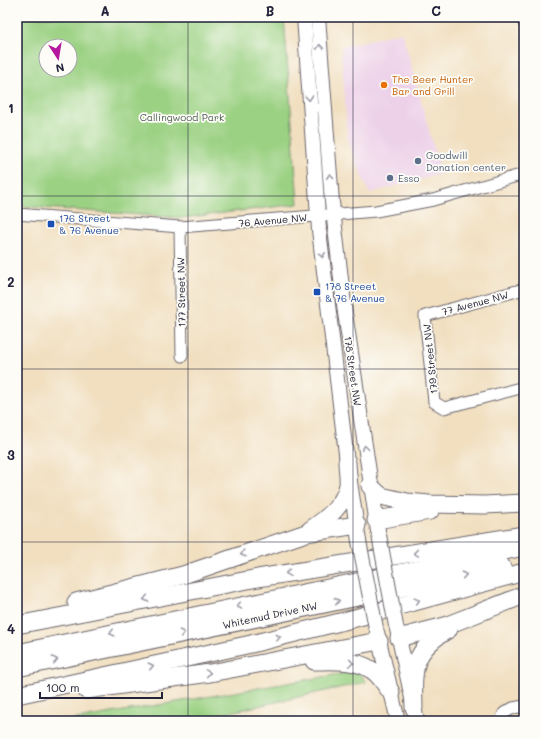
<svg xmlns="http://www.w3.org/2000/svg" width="541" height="738" viewBox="0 0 541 738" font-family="Mali,sans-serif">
<rect width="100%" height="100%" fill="#fdfcf7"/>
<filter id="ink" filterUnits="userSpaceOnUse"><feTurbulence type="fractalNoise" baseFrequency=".025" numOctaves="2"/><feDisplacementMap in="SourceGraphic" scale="8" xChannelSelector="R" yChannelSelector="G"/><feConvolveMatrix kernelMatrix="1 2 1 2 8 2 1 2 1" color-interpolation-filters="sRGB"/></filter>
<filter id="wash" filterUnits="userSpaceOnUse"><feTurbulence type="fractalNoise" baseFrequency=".012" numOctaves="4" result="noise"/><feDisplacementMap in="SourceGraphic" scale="16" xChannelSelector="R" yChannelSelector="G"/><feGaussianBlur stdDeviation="0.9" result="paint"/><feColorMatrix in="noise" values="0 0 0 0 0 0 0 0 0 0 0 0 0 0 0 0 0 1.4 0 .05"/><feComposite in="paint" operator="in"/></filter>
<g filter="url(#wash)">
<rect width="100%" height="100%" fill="#f1dfc0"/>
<polygon fill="#edd1e9" points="402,32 441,174 369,193 348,141 341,47"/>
<g fill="#9bd183" stroke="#5e7a5f" fill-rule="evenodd">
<path d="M17 17H284L298 204 182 218 17 206ZM46 46H70V70H46Z"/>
<polygon points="358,671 366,682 217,715 218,721 65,721"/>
</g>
</g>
<g filter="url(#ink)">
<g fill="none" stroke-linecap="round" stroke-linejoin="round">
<defs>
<g id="minor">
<polyline points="522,17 524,23"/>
<polyline points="17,214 180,227 376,211 433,200 524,174"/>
<polyline points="180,227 182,356"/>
<polyline points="524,289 425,316 434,402 444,408 524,387"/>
<polyline points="501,721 504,713 513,708 524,706"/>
</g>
<g id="major">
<polyline points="304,17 319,230 347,462 359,541"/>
<polyline points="318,17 332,202 345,313 378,531"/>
<polyline points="397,629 417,721"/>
<polyline points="377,632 398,721"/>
</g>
<g id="highway">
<polyline points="370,486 381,496 407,502 429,504 484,505 524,503"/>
<polyline points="376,520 430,511"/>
<path d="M310 530C326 519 344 506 348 485 349 478 347 469 347 462"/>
<polyline points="76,602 183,575 306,533 357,525"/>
<polyline points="17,625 258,578 524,535"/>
<polyline points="399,638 445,626 524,595"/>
<polyline points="17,653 524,547"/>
<path d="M314 661C332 661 354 659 370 669 379 673 385 685 391 692"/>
<polyline points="17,668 502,567"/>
<polyline points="86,690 210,673 379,641"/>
<polyline points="17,695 251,644 348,620 524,572"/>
<path d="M414 708C413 669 411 651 449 629"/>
</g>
</defs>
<use href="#minor" stroke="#6a646a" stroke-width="13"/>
<use href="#major" stroke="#6a646a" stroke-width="16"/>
<use href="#highway" stroke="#6a646a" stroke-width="19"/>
<use href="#minor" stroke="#fff" stroke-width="11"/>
<use href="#major" stroke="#fff" stroke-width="14"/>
<use href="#highway" stroke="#fff" stroke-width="17"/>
<defs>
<g id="major-bridge">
<polyline points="379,535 396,626"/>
<polyline points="359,541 376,628"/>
</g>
</defs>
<use href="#major-bridge" stroke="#6a646a" stroke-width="16" stroke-linecap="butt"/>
<use href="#major-bridge" stroke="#fff" stroke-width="14"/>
</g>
<defs><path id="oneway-chevron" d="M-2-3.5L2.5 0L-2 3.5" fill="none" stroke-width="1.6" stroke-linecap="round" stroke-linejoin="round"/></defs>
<g stroke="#9c9ca7">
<use href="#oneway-chevron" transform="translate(320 47) rotate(-94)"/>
<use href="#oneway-chevron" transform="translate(309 98) rotate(86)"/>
<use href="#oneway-chevron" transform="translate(330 176) rotate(-95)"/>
<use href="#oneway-chevron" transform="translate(322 255) rotate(84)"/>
<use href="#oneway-chevron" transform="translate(365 448) rotate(-98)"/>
<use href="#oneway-chevron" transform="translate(416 553) rotate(171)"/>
<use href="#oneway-chevron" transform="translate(243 554) rotate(161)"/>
<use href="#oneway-chevron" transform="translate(288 573) rotate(171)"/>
<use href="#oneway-chevron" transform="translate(464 575) rotate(-12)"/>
<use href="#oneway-chevron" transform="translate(146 599) rotate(169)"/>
<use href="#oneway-chevron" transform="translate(337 601) rotate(-12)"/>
<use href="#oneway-chevron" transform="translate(417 601) rotate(-15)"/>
<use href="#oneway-chevron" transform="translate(239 606) rotate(168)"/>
<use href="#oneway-chevron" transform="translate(112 633) rotate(168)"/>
<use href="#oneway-chevron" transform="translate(182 633) rotate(-12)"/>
<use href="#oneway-chevron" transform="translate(278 637) rotate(-14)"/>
<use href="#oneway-chevron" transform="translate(55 660) rotate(-12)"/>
<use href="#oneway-chevron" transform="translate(351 663) rotate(9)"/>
<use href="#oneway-chevron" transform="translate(151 666) rotate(-13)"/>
<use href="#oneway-chevron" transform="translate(208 673) rotate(-9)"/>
</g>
</g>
<path fill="none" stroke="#22223b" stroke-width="1" stroke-opacity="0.55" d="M188 17V721M353 17V721M17 196H524M17 369H524M17 542H524"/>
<circle fill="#e8710a" stroke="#fdfcf7" stroke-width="1.5" cx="384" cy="85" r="4"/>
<g fill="#5c6f8a" stroke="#fdfcf7" stroke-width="1.5">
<circle cx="418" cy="161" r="4"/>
<circle cx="390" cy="178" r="4"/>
</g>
<g fill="#1a4fb4" stroke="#fdfcf7" stroke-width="1.5">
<rect x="47" y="220" width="8" height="8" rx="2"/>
<rect x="313" y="288" width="8" height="8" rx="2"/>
</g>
<g text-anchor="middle" stroke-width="3.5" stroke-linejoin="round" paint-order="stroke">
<g font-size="10" fill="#c56008" stroke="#fdfcf7" text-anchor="start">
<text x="392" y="83">The Beer Hunter<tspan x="392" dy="12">Bar and Grill</tspan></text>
</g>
<g font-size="10" fill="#4c5f54" stroke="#fdfcf7">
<text x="182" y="121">Callingwood Park</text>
</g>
<g font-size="10" fill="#4e5e75" stroke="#fdfcf7" text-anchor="start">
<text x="426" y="159">Goodwill<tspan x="426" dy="12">Donation center</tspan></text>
<text x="398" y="182">Esso</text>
</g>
<g font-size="10" fill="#164399" stroke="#fdfcf7" text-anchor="start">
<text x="59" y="222">176 Street<tspan x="59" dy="12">&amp; 76 Avenue</tspan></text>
<text x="325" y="290">178 Street<tspan x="325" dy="12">&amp; 76 Avenue</tspan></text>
</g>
<g font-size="10" fill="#22223b" stroke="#fdfcf7">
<text transform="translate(273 220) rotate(-5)" y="4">76 Avenue NW</text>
<text transform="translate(181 292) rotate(-91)" y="4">177 Street NW</text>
<text transform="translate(475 303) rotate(-15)" y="4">77 Avenue NW</text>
<text transform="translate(430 359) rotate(-96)" y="4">179 Street NW</text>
<text transform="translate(353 371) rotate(82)" y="4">178 Street NW</text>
<text transform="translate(270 615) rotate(-12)" y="4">Whitemud Drive NW</text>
</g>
</g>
<rect width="541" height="738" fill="none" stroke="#fdfcf7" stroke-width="44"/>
<g transform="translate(58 58) rotate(168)"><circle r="19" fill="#fdfcf7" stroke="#a5a5ac"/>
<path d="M0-3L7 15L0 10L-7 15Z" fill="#b5179e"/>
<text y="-6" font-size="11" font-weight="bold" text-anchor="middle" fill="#22223b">N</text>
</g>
<path d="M40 692v6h122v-6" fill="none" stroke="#22223b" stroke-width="2"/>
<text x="46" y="692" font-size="12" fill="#22223b" stroke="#fdfcf7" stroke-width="3" paint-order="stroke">100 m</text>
<rect x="22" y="22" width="497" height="694" fill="none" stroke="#22223b" stroke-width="1.5"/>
<g font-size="13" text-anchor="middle" font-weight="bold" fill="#22223b">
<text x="105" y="16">A</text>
<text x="270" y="16">B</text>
<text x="436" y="16">C</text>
<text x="11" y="113">1</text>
<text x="11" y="287">2</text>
<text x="11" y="460">3</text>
<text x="11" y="634">4</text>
</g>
</svg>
